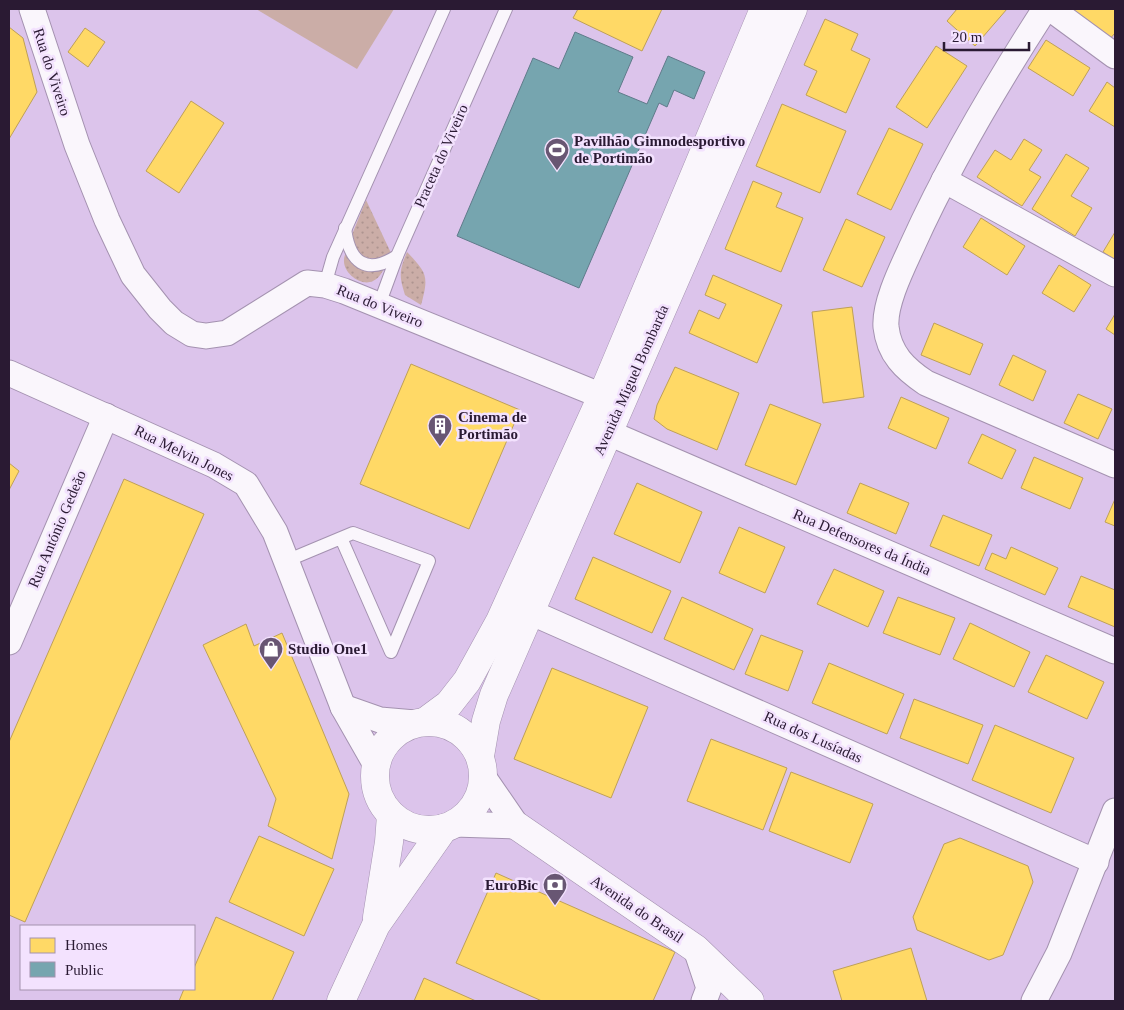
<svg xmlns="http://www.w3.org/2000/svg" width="1124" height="1010" viewBox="0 0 1124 1010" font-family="Georgia,serif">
<defs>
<pattern id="garden-dots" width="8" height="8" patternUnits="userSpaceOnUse" patternTransform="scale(1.25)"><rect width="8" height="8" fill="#cbada7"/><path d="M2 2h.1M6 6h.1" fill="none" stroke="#ae9490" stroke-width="1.8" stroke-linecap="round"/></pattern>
</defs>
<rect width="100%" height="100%" fill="#dcc4eb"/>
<polygon fill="#cbada7" points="256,9 394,9 357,69"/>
<g fill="url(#garden-dots)">
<path d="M366 200 391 253C379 260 371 260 358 255L352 240 353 232Z"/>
<path d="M346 252C355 272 365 271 384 269 381 274 378 279 373 281 361 287 343 273 344 260 344 257 345 255 346 252Z"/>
<path d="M407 252C427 273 429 276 421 305L405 295C399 276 399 271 407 252Z"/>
</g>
<g fill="#ffd966" stroke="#bfa057">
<polygon points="578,9 662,9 642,51 573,18"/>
<polygon points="957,9 1007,9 975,46 947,21"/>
<polygon points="1069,9 1115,9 1115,33 1108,41"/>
<polygon points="825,19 858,34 851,50 870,59 846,113 806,95 817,71 804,65"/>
<polygon points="9,27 23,38 37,92 9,139"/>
<polygon points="85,28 105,42 88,67 68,52"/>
<polygon points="1046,40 1090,68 1073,96 1028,68"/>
<polygon points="936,46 967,66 927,128 896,107"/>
<polygon points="1107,82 1115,88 1115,127 1089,111"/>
<polygon points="191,101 224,123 179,193 146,171"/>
<polygon points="782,104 846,131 820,193 756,166"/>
<polygon points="889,128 923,144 891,210 857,194"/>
<polygon points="1024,139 1042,150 1029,170 1041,177 1022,206 977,177 995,150 1011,160"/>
<polygon points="1066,154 1089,168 1071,196 1092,208 1075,236 1032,209"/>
<polygon points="753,181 782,193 776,207 803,218 781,272 725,249"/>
<polygon points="981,218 1025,246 1007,275 963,247"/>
<polygon points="846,219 885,237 862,287 823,270"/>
<polygon points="1115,232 1115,260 1103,252"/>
<polygon points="1059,265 1091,285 1074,312 1042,293"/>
<polygon points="713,275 782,305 757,363 689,333 699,310 719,319 726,304 705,295"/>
<polygon points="852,307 864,397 823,403 812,312"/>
<polygon points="1115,314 1115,335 1106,329"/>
<polygon points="934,323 983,344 970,375 921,355"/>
<polygon points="1013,355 1046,371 1033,401 999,385"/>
<polygon points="411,364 520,410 469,529 360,484"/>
<polygon points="675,367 739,393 717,450 667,429 654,419 657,405"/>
<polygon points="1078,394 1112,409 1098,439 1064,423"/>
<polygon points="901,397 949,418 936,449 888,428"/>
<polygon points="770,404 821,424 796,485 745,465"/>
<polygon points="982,434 1016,450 1002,479 968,463"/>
<polygon points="1034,457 1083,478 1070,509 1021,488"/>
<polygon points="9,463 19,471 9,490"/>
<polygon points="124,479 204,514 25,922 9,915 9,742"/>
<polygon points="637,483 702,512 680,563 614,534"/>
<polygon points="860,483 909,503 896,534 847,513"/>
<polygon points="1115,499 1115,526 1105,522"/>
<polygon points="943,515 992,535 979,566 930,546"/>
<polygon points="739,527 785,547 765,593 719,573"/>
<polygon points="1011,547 1058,568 1045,595 985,569 992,553 1006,559"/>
<polygon points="593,557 671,591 652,633 575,599"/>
<polygon points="834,569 884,591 868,627 817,604"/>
<polygon points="1081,576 1115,590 1115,627 1068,607"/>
<polygon points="682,597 753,629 734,670 664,639"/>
<polygon points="898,597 955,618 940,655 883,633"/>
<polygon points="970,623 1030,652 1014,687 953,659"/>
<polygon points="246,624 254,646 282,633 349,794 332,859 268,826 276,799 203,645"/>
<polygon points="761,635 803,651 788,691 745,674"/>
<polygon points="1046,655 1104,682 1087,719 1028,692"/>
<polygon points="829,663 904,694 887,734 812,703"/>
<polygon points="552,668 648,707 611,798 514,759"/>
<polygon points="914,699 983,725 968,764 900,738"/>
<polygon points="995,725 1074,758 1051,813 972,780"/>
<polygon points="711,739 787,768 763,830 687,801"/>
<polygon points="791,772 873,804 850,863 769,831"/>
<polygon points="259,836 334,869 304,936 229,902"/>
<polygon points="960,838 1028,866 1033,882 1003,955 989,960 917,930 913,917 944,844"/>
<polygon points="496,873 675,952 653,1001 542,1001 456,963"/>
<polygon points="216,917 294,952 272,1001 179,1001 184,989 194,989 194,968"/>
<polygon points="911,948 927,1001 842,1001 833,971"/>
<polygon points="424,978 476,1001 414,1001"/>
</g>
<polygon fill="#76a5af" stroke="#5f7b8a" points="575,32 633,57 618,92 647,104 668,56 705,72 694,99 674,90 667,107 659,103 579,288 457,236 533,58 559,69"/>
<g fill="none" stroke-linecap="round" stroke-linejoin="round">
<defs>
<g id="service">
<path d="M345 228C349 262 366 276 397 256"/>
<polyline points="325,285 333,257 444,9"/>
<polyline points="379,305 397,256 506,9"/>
<polyline points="286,561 341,538 391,652 429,561 353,533 341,538"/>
</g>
<g id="minor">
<polyline points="32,9 77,145 107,220 133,275 160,309 174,323 192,334 206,336 227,333 307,283 325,285 344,291 602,396 609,433 1115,651"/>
<path d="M1045 9C996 85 950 162 913 244 903 266 884 303 886 327 889 354 905 369 926 383L1115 465"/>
<polyline points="1051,9 1115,56"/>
<polyline points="944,180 1115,274"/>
<polyline points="9,373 214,465 246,484 275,532 343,707 376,765"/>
<polyline points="530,612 1096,862"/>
<polyline points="9,642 106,416"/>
<polyline points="343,707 380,720 415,723"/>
<polyline points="484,778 517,826"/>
<polyline points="454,824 517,826"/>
<polyline points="696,949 709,988 704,1001"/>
<polyline points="1034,1001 1059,953 1115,811"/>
</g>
<g id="tertiary">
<polyline points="426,721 449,704 467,681 500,621 602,396 764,9"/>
<circle cx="429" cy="776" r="54"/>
<polyline points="480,756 486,721 494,695 793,9"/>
<polyline points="517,826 696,949 750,1001"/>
<polyline points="377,917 389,842 391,815"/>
<polyline points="341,1001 376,925 444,828"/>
</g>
</defs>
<use href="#service" stroke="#a492b0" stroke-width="14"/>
<use href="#minor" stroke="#a492b0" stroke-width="27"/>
<use href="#tertiary" stroke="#a492b0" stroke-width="29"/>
<use href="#service" stroke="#faf6fc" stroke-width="12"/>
<use href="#minor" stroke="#faf6fc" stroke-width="25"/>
<use href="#tertiary" stroke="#faf6fc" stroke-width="28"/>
</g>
<defs>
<symbol id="stadium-pin" viewBox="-11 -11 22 30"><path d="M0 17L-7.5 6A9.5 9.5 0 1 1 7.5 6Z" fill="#685673" stroke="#f3e2fe"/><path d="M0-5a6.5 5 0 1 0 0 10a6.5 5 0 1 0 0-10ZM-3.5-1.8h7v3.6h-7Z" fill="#fff"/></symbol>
<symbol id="building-pin" viewBox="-11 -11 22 30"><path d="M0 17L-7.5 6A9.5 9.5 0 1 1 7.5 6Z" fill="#685673" stroke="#f3e2fe"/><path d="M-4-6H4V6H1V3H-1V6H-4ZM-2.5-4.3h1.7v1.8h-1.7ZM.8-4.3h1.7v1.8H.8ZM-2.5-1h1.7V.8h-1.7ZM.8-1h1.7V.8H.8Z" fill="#fff"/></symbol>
<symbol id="shop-pin" viewBox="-11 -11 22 30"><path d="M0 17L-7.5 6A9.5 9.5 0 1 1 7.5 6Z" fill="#685673" stroke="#f3e2fe"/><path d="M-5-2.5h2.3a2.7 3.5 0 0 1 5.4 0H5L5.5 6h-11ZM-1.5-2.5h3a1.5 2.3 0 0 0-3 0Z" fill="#fff"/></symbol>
<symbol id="bank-pin" viewBox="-11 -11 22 30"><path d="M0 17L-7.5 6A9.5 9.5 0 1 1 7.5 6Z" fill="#685673" stroke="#f3e2fe"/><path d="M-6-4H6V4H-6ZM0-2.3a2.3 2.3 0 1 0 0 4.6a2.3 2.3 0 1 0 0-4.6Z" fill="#fff"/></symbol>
</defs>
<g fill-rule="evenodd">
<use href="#stadium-pin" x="543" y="136" width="28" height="38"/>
<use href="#building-pin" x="426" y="412" width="28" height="38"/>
<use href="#shop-pin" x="257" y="635" width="28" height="38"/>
<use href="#bank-pin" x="541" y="871" width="28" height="38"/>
</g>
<g text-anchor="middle" stroke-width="5" stroke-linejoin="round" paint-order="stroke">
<g font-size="15" fill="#2a1a33" stroke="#f3e2fe">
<text transform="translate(52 72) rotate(72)" y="5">Rua do Viveiro</text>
<text transform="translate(441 156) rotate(-66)" y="5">Praceta do Viveiro</text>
<text transform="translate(380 306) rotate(22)" y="5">Rua do Viveiro</text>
<text transform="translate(631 380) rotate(-66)" y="5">Avenida Miguel Bombarda</text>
<text transform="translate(184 453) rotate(26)" y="5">Rua Melvin Jones</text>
<text transform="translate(57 529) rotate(-67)" y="5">Rua António Gedeão</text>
<text transform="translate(862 542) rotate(23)" y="5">Rua Defensores da Índia</text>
<text transform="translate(813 737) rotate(24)" y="5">Rua dos Lusíadas</text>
<text transform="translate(637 909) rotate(34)" y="5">Avenida do Brasil</text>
</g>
<g font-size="15" font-weight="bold" fill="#2a1a33" stroke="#f3e2fe" text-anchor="start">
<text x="574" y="146">Pavilhão Gimnodesportivo<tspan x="574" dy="17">de Portimão</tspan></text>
<text x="458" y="422">Cinema de<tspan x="458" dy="17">Portimão</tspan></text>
<text x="288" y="654">Studio One1</text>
<text x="538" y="890" text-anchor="end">EuroBic</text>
</g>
</g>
<rect width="1124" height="1010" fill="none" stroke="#2a1a33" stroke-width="20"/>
<rect x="20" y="925" width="175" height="65" fill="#f3e2fe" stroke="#a392ad"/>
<rect x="30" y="938" width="25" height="15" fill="#ffd966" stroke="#a392ad"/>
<text x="65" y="950" font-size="15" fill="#2a1a33">Homes</text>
<rect x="30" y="962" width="25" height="15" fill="#76a5af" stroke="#a392ad"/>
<text x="65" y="975" font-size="15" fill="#2a1a33">Public</text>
<path d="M944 42v8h85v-8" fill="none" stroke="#2a1a33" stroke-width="2.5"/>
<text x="952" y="42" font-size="15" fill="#2a1a33" stroke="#f3e2fe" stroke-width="4" paint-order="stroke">20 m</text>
</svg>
